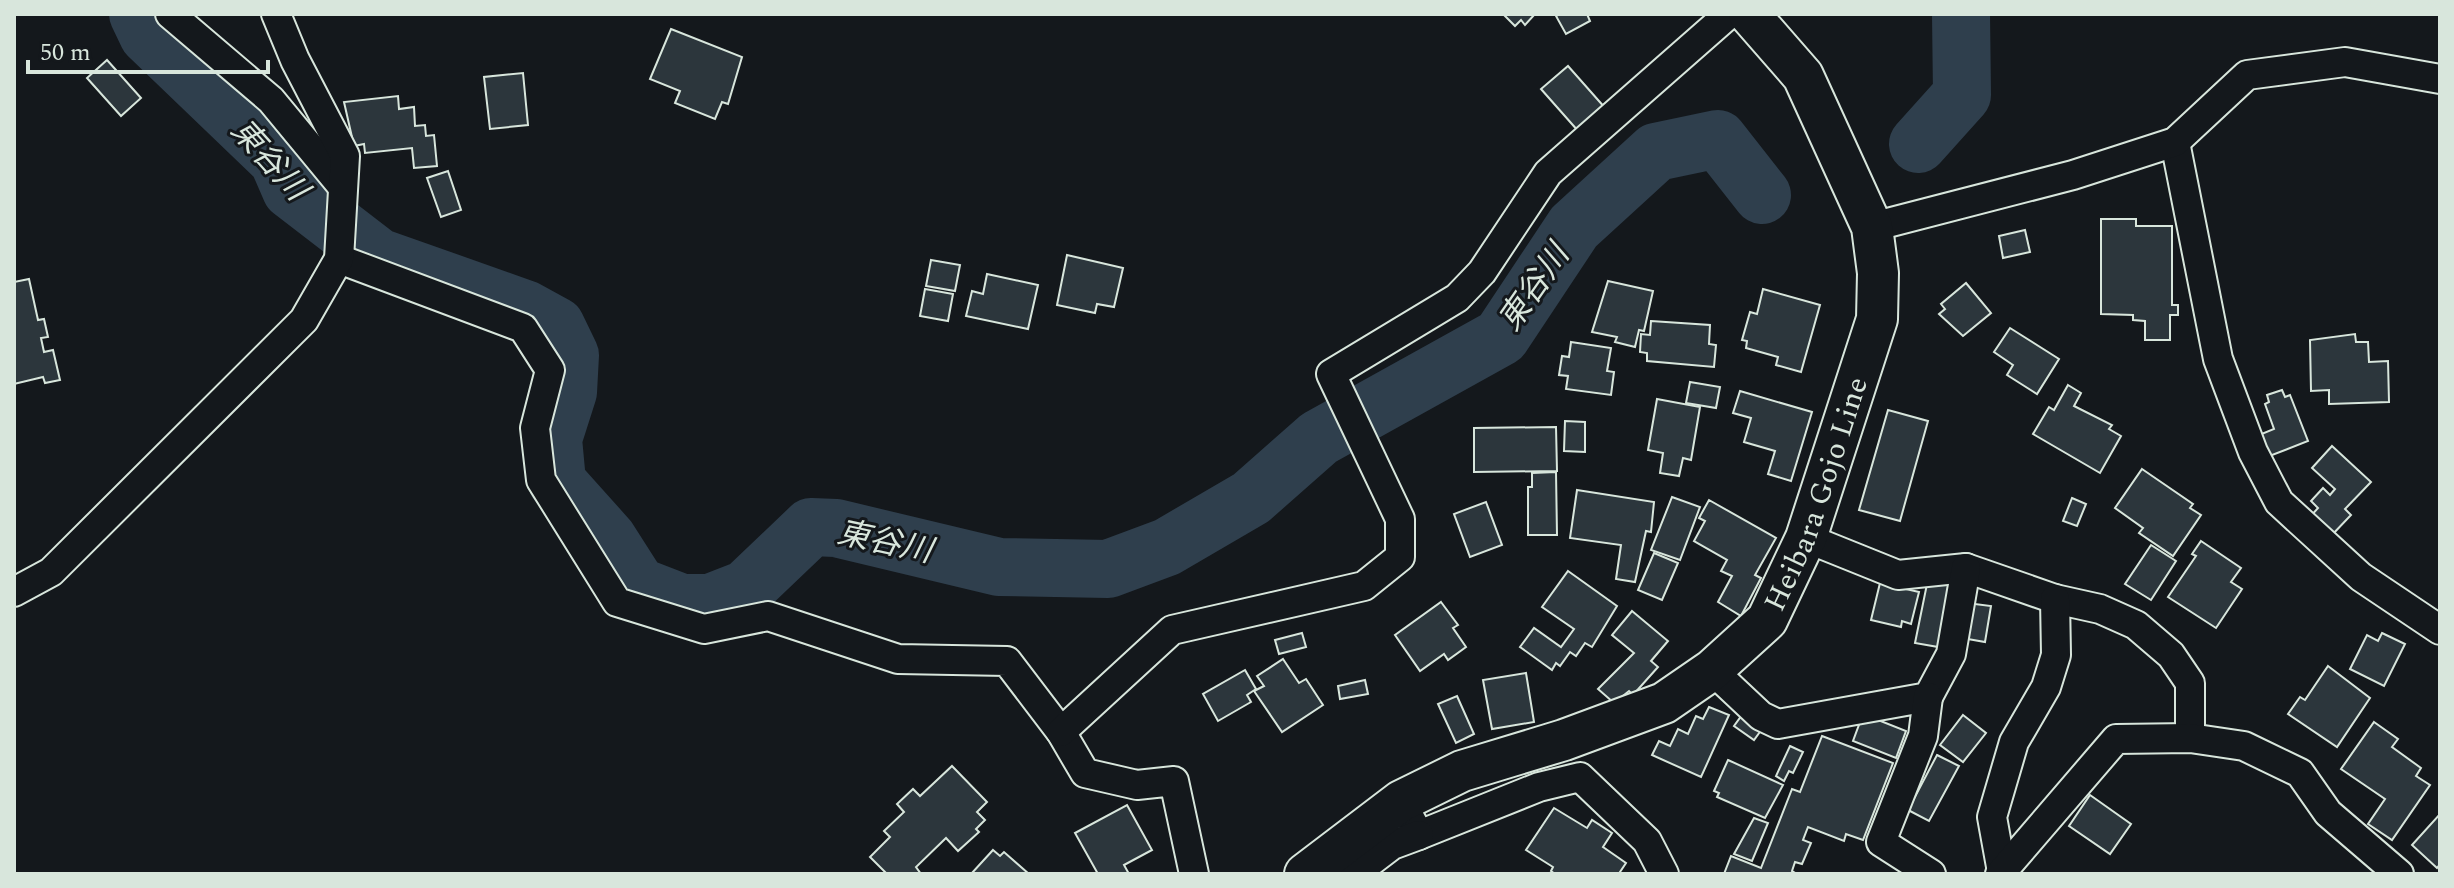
<svg xmlns="http://www.w3.org/2000/svg" width="2454" height="888" viewBox="0 0 2454 888" font-family="Spectral,'Noto Sans JP',serif">
<rect width="100%" height="100%" fill="#14181c"/>
<g fill="none" stroke-linecap="round" stroke-linejoin="round">
<g stroke="#2f3f4d" stroke-width="58">
<polyline points="138,14 148,35 278,160 291,190 378,257 525,309 556,326 570,355 568,392 553,439 557,482 608,539 638,586 682,603 710,603 746,589 811,527 836,528 999,567 1108,569 1167,547 1251,498 1319,438 1501,337 1574,227 1656,152 1718,139 1762,195"/>
<polyline points="1918,144 1962,95 1961,14"/>
</g>
</g>
<g fill="#2c363c" stroke="#d8e6dc" stroke-width="2">
<polygon points="1503,14 1535,14 1525,25 1521,20 1515,26"/>
<polygon points="1560,14 1587,14 1590,21 1566,34 1556,16"/>
<polygon points="671,29 742,57 728,104 722,102 715,119 675,103 680,91 650,79"/>
<polygon points="107,60 141,98 121,116 87,78"/>
<polygon points="1568,66 1606,109 1579,132 1541,89"/>
<polygon points="523,73 528,125 490,129 484,77"/>
<polygon points="398,96 399,109 414,107 415,126 425,125 426,136 434,135 437,166 414,168 412,148 365,153 364,144 354,146 344,102"/>
<polygon points="448,171 461,210 441,217 427,178"/>
<polygon points="2101,219 2136,219 2136,226 2172,226 2172,305 2178,305 2178,315 2170,315 2170,340 2145,340 2145,321 2133,320 2133,315 2101,314"/>
<polygon points="2025,230 2030,252 2003,258 1999,236"/>
<polygon points="1067,255 1123,268 1114,307 1097,304 1095,313 1057,305"/>
<polygon points="931,260 960,265 955,291 926,286"/>
<polygon points="987,274 1038,285 1028,329 966,316 972,291 983,294"/>
<polygon points="29,279 38,320 44,319 48,337 41,338 44,352 53,350 60,380 45,383 43,377 14,384 14,282"/>
<polygon points="1608,281 1653,291 1644,331 1639,330 1635,347 1615,342 1617,337 1592,332"/>
<polygon points="1966,283 1991,313 1963,336 1939,314 1945,309 1941,304"/>
<polygon points="925,289 953,294 948,321 920,316"/>
<polygon points="1763,289 1820,305 1801,372 1776,365 1778,357 1746,348 1747,341 1742,340 1750,312 1757,314"/>
<polygon points="1651,321 1710,325 1709,344 1716,345 1714,367 1647,361 1647,353 1640,352 1641,334 1650,335"/>
<polygon points="2010,328 2059,359 2037,394 2007,375 2013,365 1994,352"/>
<polygon points="2355,334 2356,342 2368,342 2369,362 2388,361 2389,402 2329,404 2329,390 2311,391 2310,340"/>
<polygon points="1571,342 1611,348 1607,371 1614,372 1611,395 1566,389 1568,376 1559,375 1562,356 1569,357"/>
<polygon points="1690,382 1720,387 1716,408 1686,403"/>
<polygon points="2068,385 2081,393 2074,406 2112,425 2109,429 2121,436 2100,473 2033,434 2049,407 2054,410"/>
<polygon points="2282,390 2285,397 2290,395 2308,441 2267,457 2259,435 2274,429 2265,404 2269,402 2267,395"/>
<polygon points="1740,391 1812,412 1791,481 1768,474 1775,451 1744,442 1751,418 1733,413"/>
<polygon points="1657,399 1700,407 1691,460 1683,458 1679,476 1660,473 1663,453 1648,450"/>
<polygon points="1888,410 1928,421 1900,521 1859,510"/>
<polygon points="1565,421 1585,422 1585,452 1564,451"/>
<polygon points="1556,427 1557,471 1474,472 1474,428"/>
<polygon points="2332,446 2371,482 2345,509 2351,515 2330,537 2309,518 2318,508 2311,501 2323,488 2330,495 2335,489 2312,468"/>
<polygon points="2142,469 2193,504 2190,508 2201,515 2173,556 2139,533 2143,528 2115,508"/>
<polygon points="1556,472 1557,535 1528,535 1528,487 1532,487 1532,473"/>
<polygon points="1577,490 1654,502 1651,532 1646,531 1635,582 1616,579 1621,545 1570,538"/>
<polygon points="1672,497 1700,507 1680,560 1651,550"/>
<polygon points="2072,498 2086,504 2077,526 2063,521"/>
<polygon points="1709,500 1776,538 1755,575 1761,578 1741,616 1718,602 1732,576 1721,571 1727,560 1694,541 1705,521 1699,518"/>
<polygon points="1486,502 1502,545 1470,557 1454,514"/>
<polygon points="2201,541 2241,568 2231,582 2242,589 2216,628 2168,597 2196,556 2192,554"/>
<polygon points="2151,545 2176,561 2151,600 2125,584"/>
<polygon points="1654,553 1678,563 1662,600 1638,590"/>
<polygon points="1568,571 1617,606 1592,647 1585,643 1576,656 1570,652 1560,666 1556,663 1552,670 1520,647 1534,628 1561,647 1574,629 1542,607"/>
<polygon points="1928,579 1957,581 1944,648 1915,643"/>
<polygon points="1880,583 1919,592 1911,624 1902,621 1901,627 1871,620"/>
<polygon points="1441,602 1458,625 1453,628 1466,647 1448,660 1444,654 1420,671 1395,635"/>
<polygon points="1967,603 1991,606 1985,642 1962,638"/>
<polygon points="1632,611 1668,641 1651,661 1658,667 1633,695 1629,691 1614,703 1598,689 1634,653 1612,635"/>
<polygon points="1302,633 1306,647 1279,654 1275,640"/>
<polygon points="2382,633 2405,644 2384,686 2350,669 2367,635 2378,641"/>
<polygon points="1283,659 1299,683 1306,679 1323,705 1282,732 1254,691 1264,686 1257,676"/>
<polygon points="2328,666 2370,698 2337,747 2288,714 2300,697 2305,700"/>
<polygon points="1245,670 1256,689 1247,695 1251,702 1218,721 1203,694"/>
<polygon points="1526,673 1534,722 1492,729 1483,680"/>
<polygon points="1365,680 1368,694 1340,699 1338,686"/>
<polygon points="1457,696 1474,734 1456,743 1438,704"/>
<polygon points="1709,707 1729,715 1701,777 1652,755 1659,741 1670,746 1678,729 1688,734 1696,716 1703,719"/>
<polygon points="1863,714 1906,731 1896,758 1853,741"/>
<polygon points="1742,715 1762,729 1754,740 1734,726"/>
<polygon points="1963,715 1986,733 1963,762 1940,745"/>
<polygon points="2374,722 2398,739 2392,747 2421,768 2416,776 2430,785 2392,840 2368,824 2385,799 2341,769"/>
<polygon points="1822,736 1893,763 1863,840 1846,834 1844,841 1808,827 1803,840 1811,843 1802,864 1795,862 1792,871 1797,874 1724,874 1731,856 1761,868 1792,789 1800,792"/>
<polygon points="1790,746 1803,752 1793,773 1789,771 1784,781 1776,776"/>
<polygon points="1937,755 1959,766 1929,821 1908,810"/>
<polygon points="1728,760 1783,785 1765,818 1717,797 1719,793 1714,791"/>
<polygon points="952,766 987,802 977,812 985,820 976,829 979,832 958,851 946,838 916,867 921,874 887,874 870,857 890,837 884,831 904,812 897,804 913,789 920,796"/>
<polygon points="2090,795 2131,824 2110,854 2069,826"/>
<polygon points="1127,805 1152,850 1124,865 1129,874 1098,874 1075,833"/>
<polygon points="1554,808 1587,828 1592,820 1612,833 1603,847 1626,863 1620,872 1623,874 1555,874 1551,871 1553,867 1526,850"/>
<polygon points="2440,814 2440,864 2437,868 2412,845"/>
<polygon points="1754,818 1768,823 1752,861 1734,854"/>
<polygon points="993,850 1000,856 1004,852 1029,874 971,874"/>
</g>
<g fill="none" stroke-linecap="round" stroke-linejoin="round">
<defs>
<g id="minor">
<polyline points="170,14 271,100 342,186"/>
<polyline points="2175,142 2218,359 2253,452 2279,502 2361,577 2440,630"/>
<polyline points="1872,227 2073,175 2175,142 2247,75 2345,62 2440,79"/>
<polyline points="339,259 523,328 550,370 535,428 541,480 617,602 704,629 768,616 898,659 1007,661 1061,732 1085,773 1137,785 1174,781 1194,874"/>
<polyline points="1806,538 1898,575 1966,568 2055,599 2100,609 2136,625 2171,655 2190,683 2190,738"/>
<polyline points="14,592 51,572 304,320 339,259 345,156 295,60 276,14"/>
<polyline points="1712,670 1761,716 1778,724 1928,697 1951,654 1966,568"/>
<polyline points="1928,697 1923,736 1881,842 1931,874"/>
<polyline points="1061,732 1172,630 1364,586 1400,557 1400,519 1331,374 1457,298 1482,272 1548,173 1729,14"/>
<polyline points="1401,801 1419,835 1539,787 1580,777 1647,841 1664,874"/>
<polyline points="2002,872 1992,817 2014,742 2046,687 2056,655 2055,599"/>
<polyline points="1354,874 1392,845 1419,835"/>
<polyline points="2000,874 2116,739 2190,738 2244,746 2300,773 2328,813 2399,874"/>
</g>
<g id="secondary">
<path id="s1" d="M1305 874 1401 801 1462 771 1564 740 1664 703 1712 670 1767 620 1806 538 1877 319 1878 273 1872 227 1803 76 1749 14"/>
</g>
</defs>
<use href="#minor" stroke="#d8e6dc" stroke-width="32"/>
<use href="#secondary" stroke="#d8e6dc" stroke-width="44"/>
<use href="#minor" stroke="#14181c" stroke-width="28"/>
<use href="#secondary" stroke="#14181c" stroke-width="40"/>
</g>
<g text-anchor="middle" stroke-width="6" stroke-linejoin="round" paint-order="stroke">
<g font-size="30" fill="#d8e6dc" stroke="#14181c">
<text dy="10" stroke="none"><textPath href="#s1" startOffset="670">Heibara Gojo Line</textPath></text>
</g>
<g font-size="32" font-style="italic" fill="#d8e6dc" stroke="#14181c">
<text transform="translate(270 159) rotate(48)" y="11">東谷川</text>
<text transform="translate(1533 287) rotate(-55)" y="11">東谷川</text>
<text transform="translate(885 541) rotate(12)" y="11">東谷川</text>
</g>
</g>
<rect width="2454" height="888" fill="none" stroke="#d8e6dc" stroke-width="32"/>
<path d="M28 60v12h240v-12" fill="none" stroke="#d8e6dc" stroke-width="4"/>
<text x="40" y="60" font-size="24" fill="#d8e6dc" stroke="#14181c" stroke-width="6" paint-order="stroke">50 m</text>
</svg>
